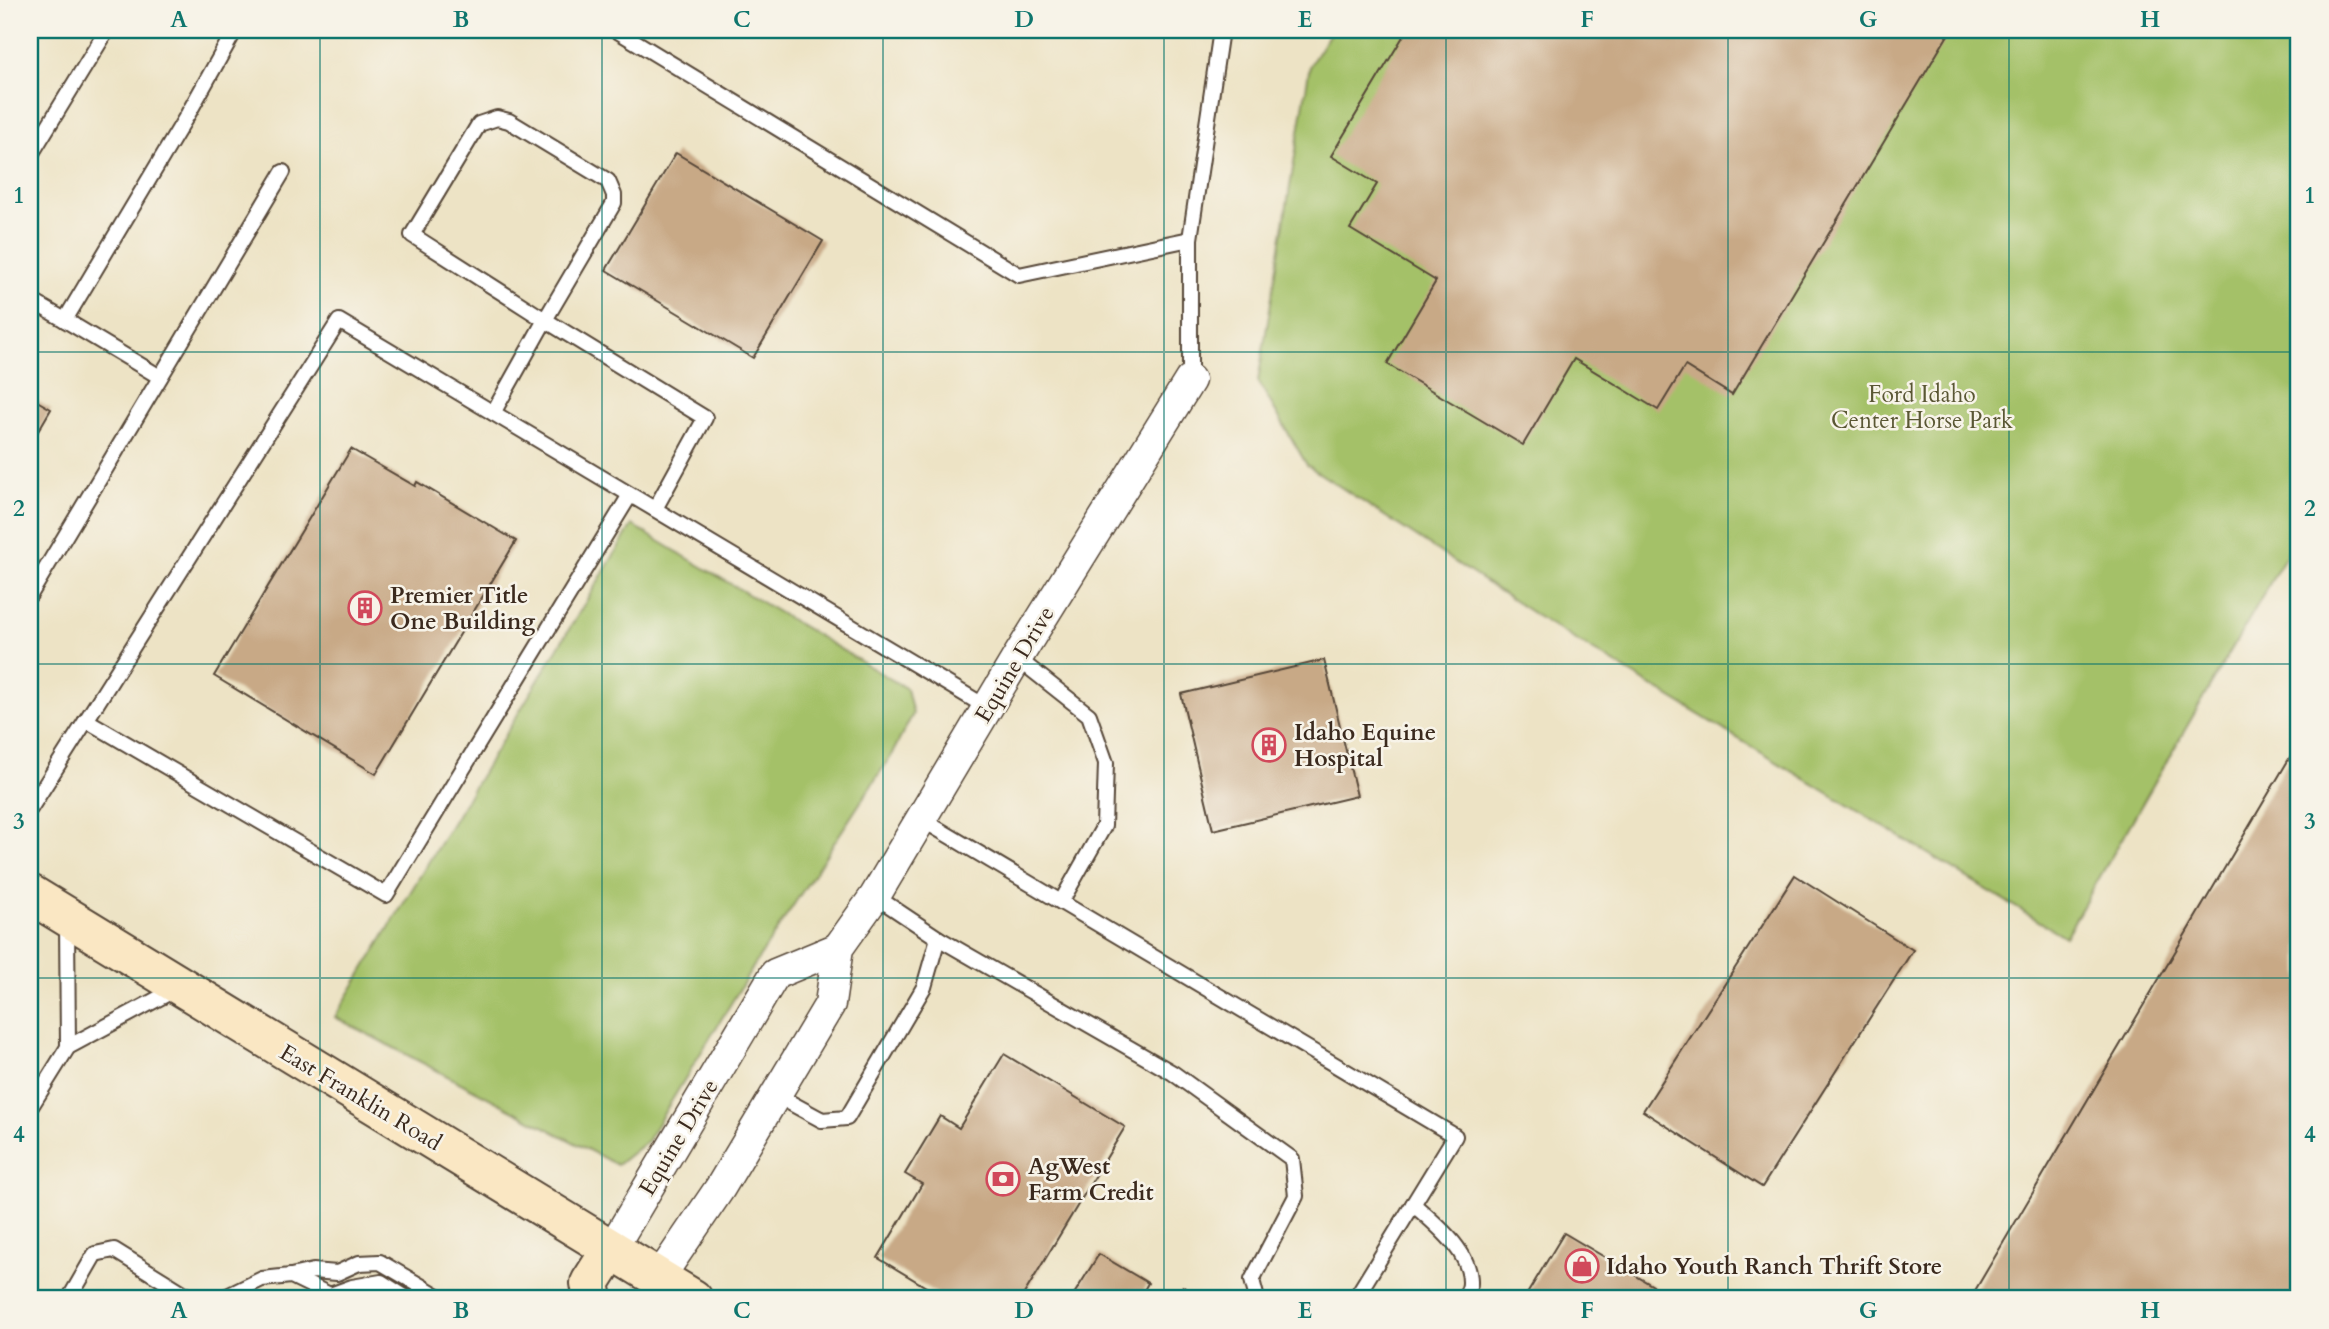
<svg xmlns="http://www.w3.org/2000/svg" width="2329" height="1329" viewBox="0 0 2329 1329" font-family="Cardo,serif">
<rect width="100%" height="100%" fill="#f7f3e8"/>
<filter id="ink" filterUnits="userSpaceOnUse"><feTurbulence type="fractalNoise" baseFrequency=".0143" numOctaves="2"/><feDisplacementMap in="SourceGraphic" scale="14" xChannelSelector="R" yChannelSelector="G"/><feConvolveMatrix kernelMatrix="1 2 1 2 8 2 1 2 1" color-interpolation-filters="sRGB"/></filter>
<filter id="wash" filterUnits="userSpaceOnUse"><feTurbulence type="fractalNoise" baseFrequency=".00686" numOctaves="4" result="noise"/><feDisplacementMap in="SourceGraphic" scale="28" xChannelSelector="R" yChannelSelector="G"/><feGaussianBlur stdDeviation="1.57" result="paint"/><feColorMatrix in="noise" values="0 0 0 0 0 0 0 0 0 0 0 0 0 0 0 0 0 1.4 0 .05"/><feComposite in="paint" operator="in"/></filter>
<g filter="url(#wash)">
<rect width="100%" height="100%" fill="#ede3c5"/>
<g fill="#a4c168" stroke="#707643" stroke-width="2">
<polygon points="1332,30 2299,30 2299,533 2065,937 1543,620 1307,465 1258,381 1310,65"/>
<polygon points="632,525 907,689 913,714 892,754 755,964 647,1141 617,1165 335,1017"/>
</g>
<g id="blocks">
<g fill="#c8a986">
<polygon points="1407,30 1951,30 1732,395 1685,366 1658,410 1574,359 1523,445 1387,364 1436,281 1350,229 1377,184 1331,156"/>
<polygon points="676,153 823,241 753,358 606,270"/>
<polygon points="30,397 51,409 30,445"/>
<polygon points="351,449 415,486 417,482 516,541 376,774 214,676"/>
<polygon points="1324,660 1357,796 1213,830 1181,694"/>
<polygon points="2299,742 2299,1299 1970,1299"/>
<polygon points="1795,875 1913,950 1762,1187 1643,1111"/>
<polygon points="1004,1054 1125,1127 1021,1299 946,1299 878,1258 922,1184 905,1174 940,1116 959,1128"/>
<polygon points="1564,1233 1675,1299 1524,1299"/>
<polygon points="1099,1254 1148,1283 1143,1292 1156,1299 1071,1299"/>
</g>
</g>
</g>
<g filter="url(#ink)">
<use href="#blocks" fill-opacity="0" stroke="#564637" stroke-width="2"/>
<g fill="none" stroke-linecap="round" stroke-linejoin="round">
<defs>
<g id="lane">
<polyline points="616,30 1019,275 1190,239"/>
<polyline points="30,156 107,30"/>
<polyline points="30,300 65,320 188,114 235,30"/>
<polyline points="65,320 160,377"/>
<polyline points="1190,380 1190,239 1221,30"/>
<polyline points="493,413 545,320 412,235 479,124 497,118 509,121 608,181 614,195 614,203 545,320 705,418 655,509"/>
<polyline points="30,595 283,172"/>
<polyline points="1017,658 1089,715 1106,763 1104,826 1061,902"/>
<polyline points="86,720 386,895 630,495"/>
<polyline points="30,809 339,321 988,708"/>
<polyline points="921,819 1455,1136 1355,1299"/>
<polyline points="67,923 68,1047"/>
<polyline points="938,938 1173,1073 1292,1159 1296,1196 1252,1280 1257,1299"/>
<polyline points="776,1095 822,1120 847,1118 924,987 938,938 875,896"/>
<polyline points="30,1108 68,1047 176,989"/>
<path d="M1413 1204C1434 1223 1471 1251 1470 1283 1470 1288 1467 1294 1465 1299"/>
<polyline points="291,1276 313,1271 337,1273 359,1263 380,1262 443,1299"/>
<polyline points="69,1299 95,1254 114,1250 193,1299"/>
<polyline points="221,1299 262,1279 291,1276 330,1295 352,1287 381,1282 408,1299"/>
</g>
<g id="street">
<polyline points="611,1250 775,974 838,948"/>
<polyline points="659,1278 720,1188 830,1004 838,948 875,896 1017,658 1190,380"/>
</g>
<g id="secondary">
<polyline points="30,894 693,1299"/>
<polyline points="593,1299 590,1283 611,1250"/>
</g>
</defs>
<use href="#lane" stroke="#564637" stroke-width="18"/>
<use href="#street" stroke="#564637" stroke-width="33"/>
<use href="#secondary" stroke="#564637" stroke-width="42"/>
<polyline stroke="#564637" stroke-width="4.5" stroke-dasharray="2 5" stroke-linecap="butt" points="1176,1299 1184,1286"/>
<use href="#lane" stroke="#fff" stroke-width="14"/>
<use href="#street" stroke="#fff" stroke-width="30"/>
<use href="#secondary" stroke="#fae7c3" stroke-width="38"/>
</g>
</g>
<path fill="none" stroke="#0f766e" stroke-width="2" stroke-opacity="0.55" d="M320 30V1299M602 30V1299M883 30V1299M1164 30V1299M1446 30V1299M1728 30V1299M2009 30V1299M30 352H2299M30 664H2299M30 978H2299"/>
<defs>
<symbol id="building-ring" viewBox="-11 -11 22 22"><circle r="9.5" fill="#f7f3e8" stroke="#d1495b" stroke-width="1.5"/><path d="M-4-6H4V6H1V3H-1V6H-4ZM-2.5-4.3h1.7v1.8h-1.7ZM.8-4.3h1.7v1.8H.8ZM-2.5-1h1.7V.8h-1.7ZM.8-1h1.7V.8H.8Z" fill="#d1495b"/></symbol>
<symbol id="bank-ring" viewBox="-11 -11 22 22"><circle r="9.5" fill="#f7f3e8" stroke="#d1495b" stroke-width="1.5"/><path d="M-6-4H6V4H-6ZM0-2.3a2.3 2.3 0 1 0 0 4.6a2.3 2.3 0 1 0 0-4.6Z" fill="#d1495b"/></symbol>
<symbol id="shop-ring" viewBox="-11 -11 22 22"><circle r="9.5" fill="#f7f3e8" stroke="#d1495b" stroke-width="1.5"/><path d="M-5-2.5h2.3a2.7 3.5 0 0 1 5.4 0H5L5.5 6h-11ZM-1.5-2.5h3a1.5 2.3 0 0 0-3 0Z" fill="#d1495b"/></symbol>
</defs>
<g fill-rule="evenodd">
<use href="#building-ring" x="346" y="589" width="38" height="38"/>
<use href="#building-ring" x="1250" y="726" width="38" height="38"/>
<use href="#bank-ring" x="984" y="1160" width="38" height="38"/>
<use href="#shop-ring" x="1563" y="1247" width="38" height="38"/>
</g>
<g text-anchor="middle" stroke-width="5" stroke-linejoin="round" paint-order="stroke">
<g font-size="23" fill="#5a5734" stroke="#f7f3e8">
<text x="1922" y="402">Ford Idaho<tspan x="1922" dy="26">Center Horse Park</tspan></text>
</g>
<g font-size="23" font-weight="bold" fill="#3b2a1e" stroke="#f7f3e8" text-anchor="start">
<text x="390" y="603">Premier Title<tspan x="390" dy="26">One Building</tspan></text>
<text x="1294" y="740">Idaho Equine<tspan x="1294" dy="26">Hospital</tspan></text>
<text x="1028" y="1174">AgWest<tspan x="1028" dy="26">Farm Credit</tspan></text>
<text x="1606" y="1274">Idaho Youth Ranch Thrift Store</text>
</g>
<g font-size="23" fill="#3b2a1e" stroke="#f7f3e8">
<text transform="translate(1014 664) rotate(-59)" y="8">Equine Drive</text>
<text transform="translate(361 1097) rotate(31)" y="8">East Franklin Road</text>
<text transform="translate(678 1137) rotate(-59)" y="8">Equine Drive</text>
</g>
</g>
<rect width="2329" height="1329" fill="none" stroke="#f7f3e8" stroke-width="77"/>
<rect x="38" y="38" width="2252" height="1252" fill="none" stroke="#0f766e" stroke-width="2.5"/>
<g font-size="23" text-anchor="middle" font-weight="bold" fill="#0f766e">
<text x="179" y="27">A</text>
<text x="461" y="27">B</text>
<text x="742" y="27">C</text>
<text x="1024" y="27">D</text>
<text x="1305" y="27">E</text>
<text x="1587" y="27">F</text>
<text x="1868" y="27">G</text>
<text x="2150" y="27">H</text>
<text x="19" y="203">1</text>
<text x="2310" y="203">1</text>
<text x="19" y="516">2</text>
<text x="2310" y="516">2</text>
<text x="19" y="829">3</text>
<text x="2310" y="829">3</text>
<text x="19" y="1142">4</text>
<text x="2310" y="1142">4</text>
<text x="179" y="1318">A</text>
<text x="461" y="1318">B</text>
<text x="742" y="1318">C</text>
<text x="1024" y="1318">D</text>
<text x="1305" y="1318">E</text>
<text x="1587" y="1318">F</text>
<text x="1868" y="1318">G</text>
<text x="2150" y="1318">H</text>
</g>
</svg>
